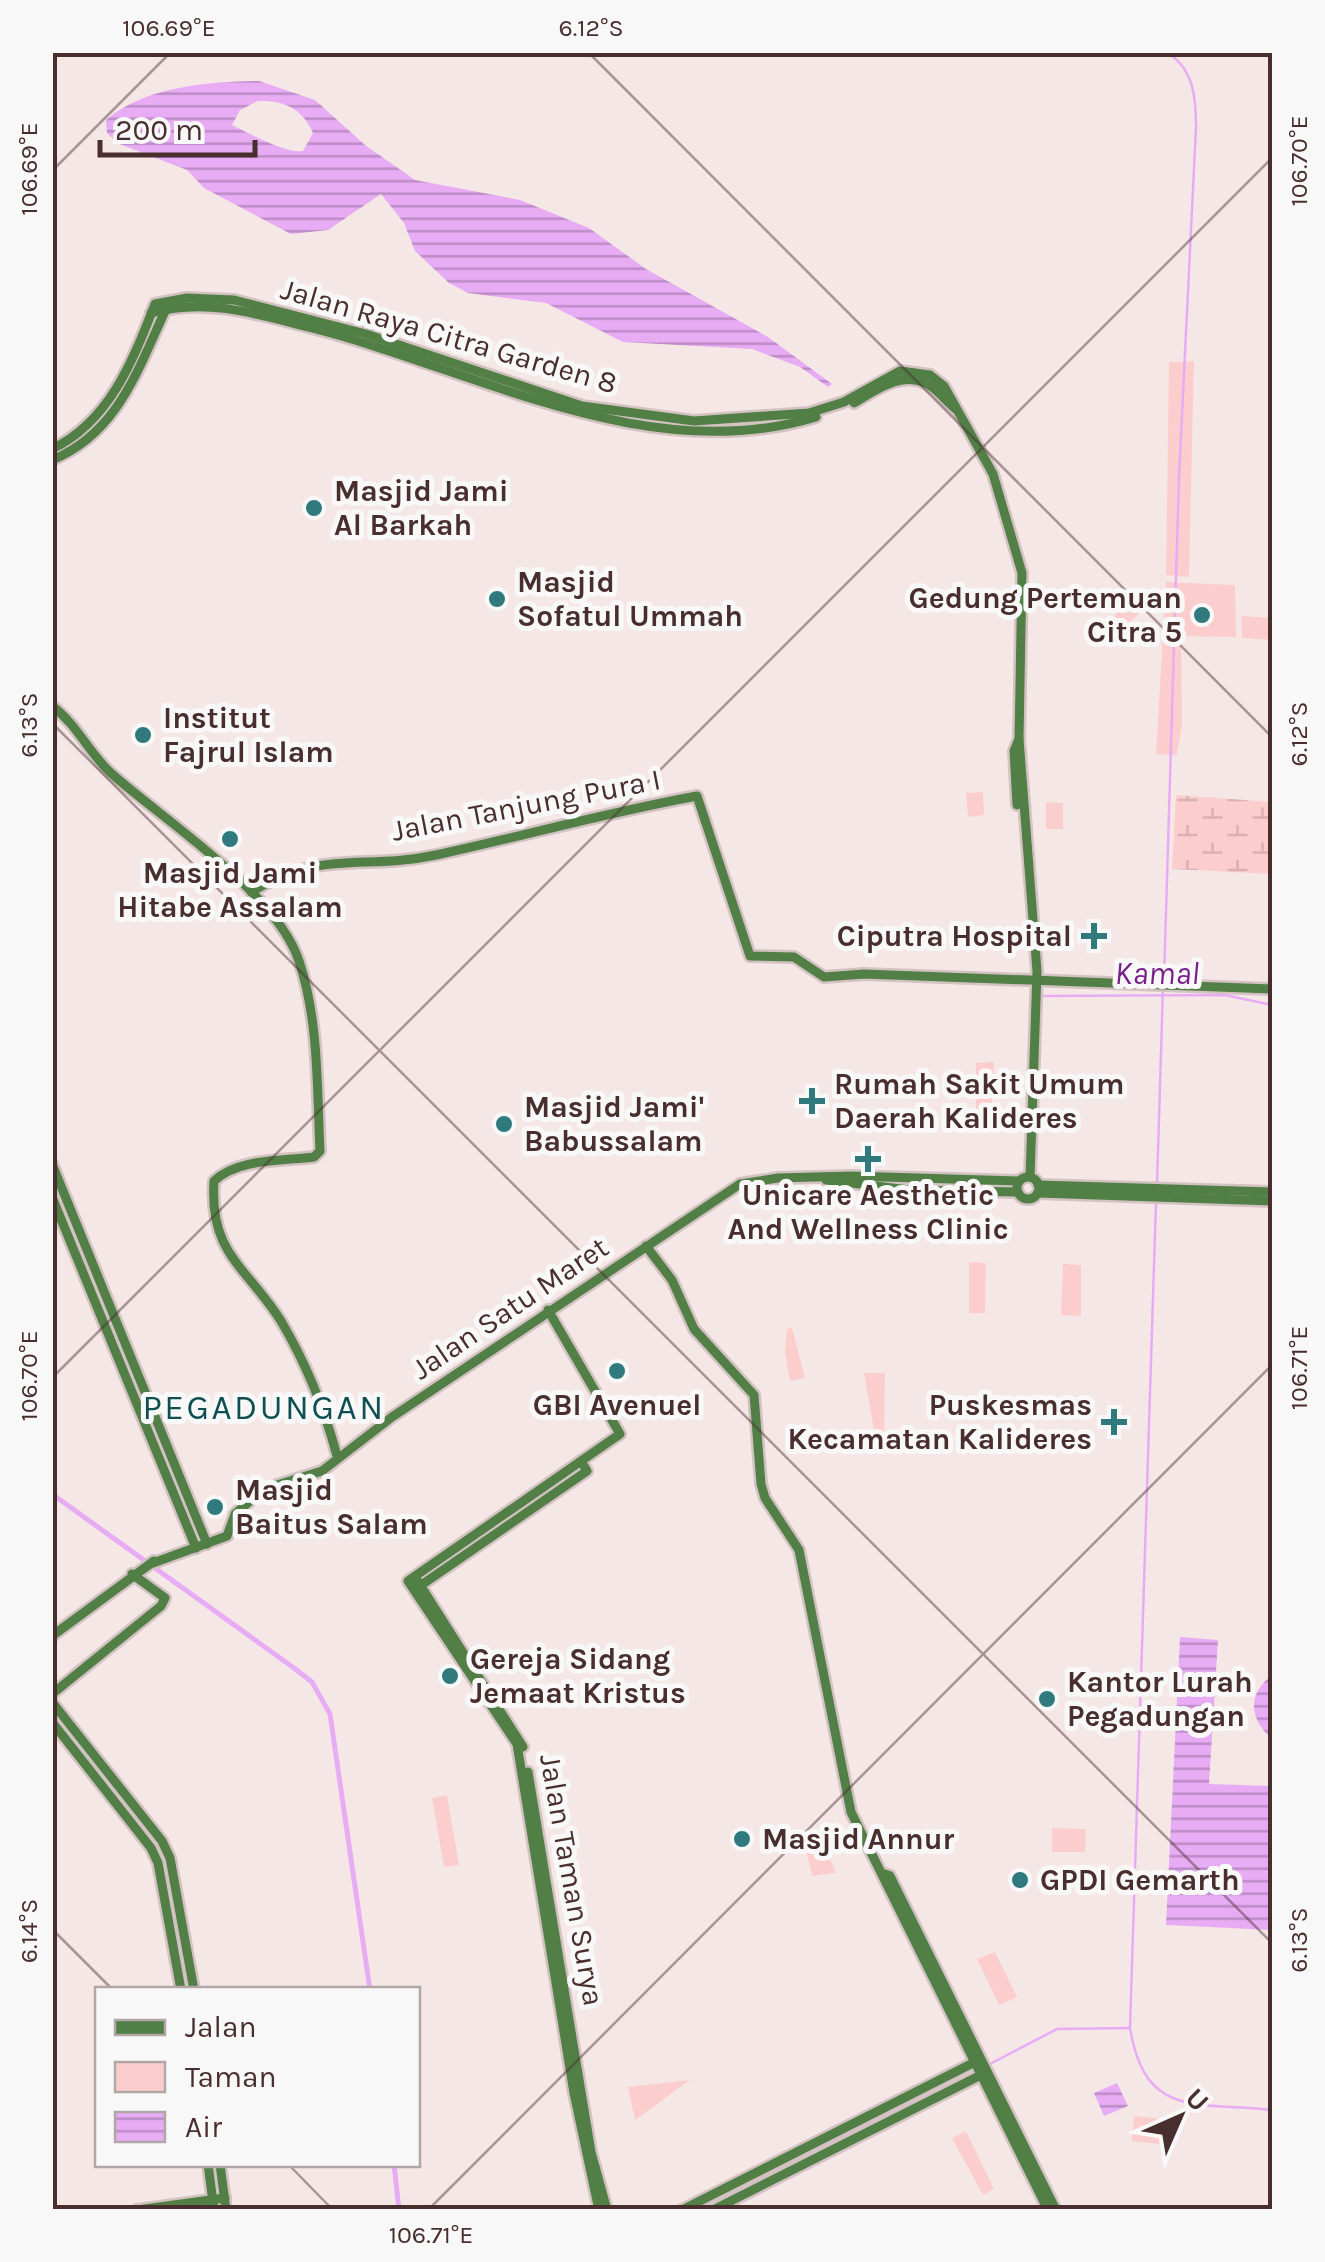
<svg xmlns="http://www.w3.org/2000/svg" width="1325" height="2262" viewBox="0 0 1325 2262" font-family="Karla,sans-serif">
<defs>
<pattern id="wetland-marsh" width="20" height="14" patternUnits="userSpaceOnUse" patternTransform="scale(2.5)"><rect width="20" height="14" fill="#fbcecd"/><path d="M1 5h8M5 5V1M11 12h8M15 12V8" fill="none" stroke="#d9b1b0"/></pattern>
<pattern id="water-rules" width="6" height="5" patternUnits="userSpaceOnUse" patternTransform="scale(2.5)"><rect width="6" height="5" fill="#e7acf4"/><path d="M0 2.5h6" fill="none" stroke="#bd8cc6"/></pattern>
</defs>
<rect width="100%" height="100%" fill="#f6e7e7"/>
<g fill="#fbcecd">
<polygon points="1194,361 1189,577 1166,575 1169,362"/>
<polygon points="1166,582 1235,585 1236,637 1181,636 1182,724 1177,755 1156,754"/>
<polygon points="1133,598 1143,610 1121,630 1111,619"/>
<polygon points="1241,616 1272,618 1272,640 1242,638"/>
<polygon points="983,792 984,815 968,817 966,793"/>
<polygon points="1046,802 1063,803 1063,829 1046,829"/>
<polygon points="994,1062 991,1115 976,1114 976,1063"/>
<polygon points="52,1164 207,1544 196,1548 53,1197"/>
<polygon points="969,1262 986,1263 985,1313 969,1313"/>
<polygon points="1063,1264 1081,1265 1081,1316 1061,1315"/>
<polygon points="792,1328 805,1378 790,1381 785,1352 787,1329"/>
<polygon points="864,1373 885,1373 884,1435 875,1435"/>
<polygon points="447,1795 459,1865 444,1867 432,1798"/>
<polygon points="1052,1828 1086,1829 1085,1852 1052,1852"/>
<polygon points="821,1839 836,1873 812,1876 805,1845"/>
<polygon points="995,1952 1017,1997 999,2005 977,1959"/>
<polygon points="690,2080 635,2120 628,2087"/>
<polygon points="1134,2116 1162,2119 1159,2144 1132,2141"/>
<polygon points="966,2131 994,2189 983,2195 952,2138"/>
</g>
<polygon fill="url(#wetland-marsh)" points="1176,795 1272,802 1272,874 1172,869"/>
<g fill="url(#water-rules)" fill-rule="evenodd">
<path d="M259 81 315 100 365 145 415 180 520 200 589 228 646 269 768 337 832 384 828 387 800 367 752 349 623 342 546 303 468 293 449 283 415 251 404 223 381 194 328 230 291 234 204 188 187 170 117 143 107 133 106 120C146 86 208 82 259 81ZM258 101C284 100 302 108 313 133L303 151C287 154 248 133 232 125L240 110Z"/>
<polygon points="1180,1637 1218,1640 1209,1784 1272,1786 1272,1930 1166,1925"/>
<path d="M1272 1675V1739C1249 1719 1247 1694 1272 1675Z"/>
<polygon points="1117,2083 1128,2106 1104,2116 1094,2093"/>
</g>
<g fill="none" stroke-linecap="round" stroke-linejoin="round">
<g stroke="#e7acf4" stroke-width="2.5">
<path d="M1164 979 1179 477 1196 127C1196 98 1194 68 1166 52"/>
<polyline points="1041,996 1225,995 1272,1005"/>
<polyline points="1157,1184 1163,987"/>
<path d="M1156 1202 1130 2028C1145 2119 1197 2102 1272 2110"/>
<polyline points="52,1713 160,1850 188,1990"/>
<polyline points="986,2066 1057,2029 1129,2028"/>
<polyline points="215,2164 221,2210"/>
<polyline points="698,2210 974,2072"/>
</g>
<g stroke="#e7acf4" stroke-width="5">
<polyline points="52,1494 294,1668 312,1682 330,1714 370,1990"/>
<polyline points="394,2164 399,2210"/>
</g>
<defs>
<g id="secondary">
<path d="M151 313C206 298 254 313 308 327 470 367 645 469 816 417"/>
<path d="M854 403C877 389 906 368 932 387 941 394 948 403 957 410"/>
<path d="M52 449C110 421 133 360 155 304L187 298 234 300 366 334 582 406 694 421 809 413 844 402 900 371 930 375 944 386 993 474 1022 573 1019 739 1037 971 1030 1177"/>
<path d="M52 460C118 433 138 369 166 309"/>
<path d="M52 706C78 725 89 754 112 774 166 822 276 892 299 961 319 1020 317 1090 320 1151L314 1157C284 1161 238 1158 214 1181 209 1254 247 1267 281 1321 307 1365 324 1407 337 1456"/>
<polyline points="1017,805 1014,751 1019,739"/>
<path d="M251 892C325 848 361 871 436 855 523 836 609 812 697 796L750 956 794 957 824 977 864 974 1272 989"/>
<polyline points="52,1164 207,1544"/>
<circle cx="1028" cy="1188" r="11"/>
<polyline points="826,1180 909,1190 1018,1192"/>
<polyline points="1038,1185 1272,1192"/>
<polyline points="1038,1193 1272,1201"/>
<polyline points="52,1197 196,1548"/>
<polyline points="646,1246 672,1280 694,1329 754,1395 761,1484 765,1498 799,1550 851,1812 1048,2210"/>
<polyline points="548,1310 620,1434 408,1581 517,1744 574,2093 599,2210"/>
<polyline points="153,1563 227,1536 235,1514 251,1500 277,1485 322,1471 392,1417 740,1184 778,1178 851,1176 1019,1181"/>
<polyline points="415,1577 523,1747"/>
<polyline points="417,1588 587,1471 581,1461"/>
<polyline points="52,1636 154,1561"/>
<polyline points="52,1694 161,1606 165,1598 132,1574"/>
<polyline points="52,1702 162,1841 170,1858 194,1990"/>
<polyline points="52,1722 151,1848 158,1863 181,1990"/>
<polyline points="528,1772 591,2152 607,2210"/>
<polyline points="885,1874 890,1876 1056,2210"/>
<polyline points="208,2164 214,2210"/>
<polyline points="220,2164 226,2210"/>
<polyline points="137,2210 225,2198"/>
<polyline points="682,2210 979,2060"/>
<polyline points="713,2210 985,2073"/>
</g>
</defs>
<use href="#secondary" stroke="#d3c2c2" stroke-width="14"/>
<use href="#secondary" stroke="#517f46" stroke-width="9"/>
</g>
<path fill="none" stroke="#492e2e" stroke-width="2.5" stroke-opacity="0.45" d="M588 52 1272 737M52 171 171 52M52 723 1272 1943M52 1378 1272 158M52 1929 113 1990M288 2164 333 2210M428 2210 1272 1365"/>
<g fill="#30797d" stroke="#f8f8f8" stroke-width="4">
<circle cx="314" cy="508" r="10"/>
<circle cx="497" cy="599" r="10"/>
<circle cx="1202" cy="615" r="10"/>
<circle cx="143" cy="735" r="10"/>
<circle cx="230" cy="839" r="10"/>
<path d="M1089 921h10v10h10v10h-10v10h-10v-10h-10v-10h10z"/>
<path d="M807 1086h10v10h10v10h-10v10h-10v-10h-10v-10h10z"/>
<circle cx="504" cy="1124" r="10"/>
<path d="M863 1144h10v10h10v10h-10v10h-10v-10h-10v-10h10z"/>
<circle cx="617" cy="1371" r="10"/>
<path d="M1109 1407h10v10h10v10h-10v10h-10v-10h-10v-10h10z"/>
<circle cx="215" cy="1507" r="10"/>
<circle cx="450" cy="1676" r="10"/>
<circle cx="1047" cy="1699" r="10"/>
<circle cx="742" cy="1839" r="10"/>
<circle cx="1020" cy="1880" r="10"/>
</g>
<g text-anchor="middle" stroke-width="10" stroke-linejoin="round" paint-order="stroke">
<g font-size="30" fill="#492e2e" stroke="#f8f8f8">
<text transform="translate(449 336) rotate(16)" y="10">Jalan Raya Citra Garden 8</text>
<text transform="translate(526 805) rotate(-11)" y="10">Jalan Tanjung Pura I</text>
<text transform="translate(510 1308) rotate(-34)" y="10">Jalan Satu Maret</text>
<text transform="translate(572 1880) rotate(80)" y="10">Jalan Taman Surya</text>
</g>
<g font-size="30" font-weight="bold" fill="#492e2e" stroke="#f8f8f8" text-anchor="start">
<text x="334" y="501">Masjid Jami<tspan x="334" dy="34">Al Barkah</tspan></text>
<text x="517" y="592">Masjid<tspan x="517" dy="34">Sofatul Ummah</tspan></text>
<text x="1182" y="608" text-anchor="end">Gedung Pertemuan<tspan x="1182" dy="34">Citra 5</tspan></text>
<text x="163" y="728">Institut<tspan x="163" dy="34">Fajrul Islam</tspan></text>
<text x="230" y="883" text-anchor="middle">Masjid Jami<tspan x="230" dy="34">Hitabe Assalam</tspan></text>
<text x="1072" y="946" text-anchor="end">Ciputra Hospital</text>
<text x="834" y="1094">Rumah Sakit Umum<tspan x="834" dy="34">Daerah Kalideres</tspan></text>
<text x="524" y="1117">Masjid Jami'<tspan x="524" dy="34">Babussalam</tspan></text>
<text x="868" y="1205" text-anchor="middle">Unicare Aesthetic<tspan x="868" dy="34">And Wellness Clinic</tspan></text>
<text x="617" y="1415" text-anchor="middle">GBI Avenuel</text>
<text x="1092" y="1415" text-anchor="end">Puskesmas<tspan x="1092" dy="34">Kecamatan Kalideres</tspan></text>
<text x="235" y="1500">Masjid<tspan x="235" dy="34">Baitus Salam</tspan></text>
<text x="470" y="1669">Gereja Sidang<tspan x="470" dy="34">Jemaat Kristus</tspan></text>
<text x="1067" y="1692">Kantor Lurah<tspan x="1067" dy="34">Pegadungan</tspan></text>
<text x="762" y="1849">Masjid Annur</text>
<text x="1040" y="1890">GPDI Gemarth</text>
</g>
<g font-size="32" font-style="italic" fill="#79218b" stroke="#f8f8f8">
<text x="1157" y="984">Kamal</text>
</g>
<g font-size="35" letter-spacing="2.5" fill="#0f4e51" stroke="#f8f8f8">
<text x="264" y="1419">PEGADUNGAN</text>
</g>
</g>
<rect width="1325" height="2262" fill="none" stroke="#f8f8f8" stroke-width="110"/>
<rect x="95" y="1987" width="325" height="180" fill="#f8f8f8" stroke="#b2a7a7" stroke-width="2.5"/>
<rect x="115" y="2020" width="50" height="15" fill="#517f46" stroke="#b2a7a7" stroke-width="2.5"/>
<text x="185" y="2037" font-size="30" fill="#492e2e">Jalan</text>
<rect x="115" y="2062" width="50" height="30" fill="#fbcecd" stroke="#b2a7a7" stroke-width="2.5"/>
<text x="185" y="2087" font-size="30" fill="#492e2e">Taman</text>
<rect x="115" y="2112" width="50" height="30" fill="url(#water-rules)" stroke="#b2a7a7" stroke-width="2.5"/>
<text x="185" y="2137" font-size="30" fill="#492e2e">Air</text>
<g transform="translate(1180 2117) rotate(45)" stroke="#f8f8f8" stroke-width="8" paint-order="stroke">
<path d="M0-8L18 38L0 25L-18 38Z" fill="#492e2e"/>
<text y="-15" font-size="28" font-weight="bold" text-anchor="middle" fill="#492e2e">U</text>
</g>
<path d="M100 140v15h155v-15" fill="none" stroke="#492e2e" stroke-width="5"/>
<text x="115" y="140" font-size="30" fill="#492e2e" stroke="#f8f8f8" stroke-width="8" paint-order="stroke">200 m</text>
<rect x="55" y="55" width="1215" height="2152" fill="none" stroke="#492e2e" stroke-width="4"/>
<g font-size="25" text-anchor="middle" fill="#492e2e">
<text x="169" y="36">106.69°E</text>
<text x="591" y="36">6.12°S</text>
<text transform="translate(1298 161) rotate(-90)" y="9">106.70°E</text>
<text transform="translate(28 169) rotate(-90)" y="9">106.69°E</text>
<text transform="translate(28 725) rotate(-90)" y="9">6.13°S</text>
<text transform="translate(1298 734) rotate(-90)" y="9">6.12°S</text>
<text transform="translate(1298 1368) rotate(-90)" y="9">106.71°E</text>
<text transform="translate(28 1376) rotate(-90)" y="9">106.70°E</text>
<text transform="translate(28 1931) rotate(-90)" y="9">6.14°S</text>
<text transform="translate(1298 1940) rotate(-90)" y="9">6.13°S</text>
<text x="431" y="2243">106.71°E</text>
</g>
</svg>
